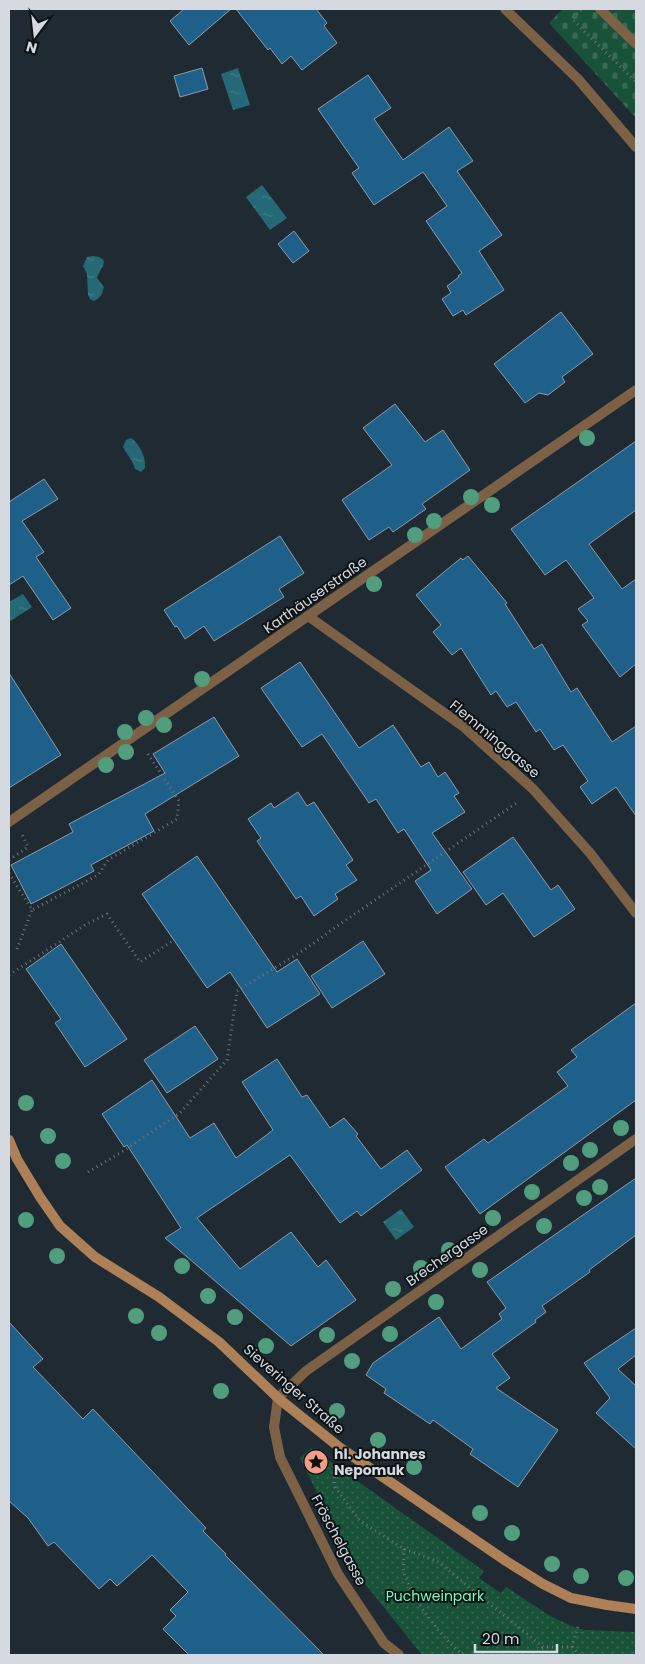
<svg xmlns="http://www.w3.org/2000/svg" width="645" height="1664" viewBox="0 0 645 1664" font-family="Poppins,sans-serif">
<defs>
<pattern id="cemetery-stones" width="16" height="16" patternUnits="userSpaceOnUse" patternTransform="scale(1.25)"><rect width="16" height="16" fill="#185238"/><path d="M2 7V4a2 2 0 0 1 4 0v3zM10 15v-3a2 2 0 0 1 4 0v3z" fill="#396a54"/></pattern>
<pattern id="park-dots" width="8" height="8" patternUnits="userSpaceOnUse" patternTransform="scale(1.25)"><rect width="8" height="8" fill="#185238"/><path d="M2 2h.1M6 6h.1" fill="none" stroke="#396a54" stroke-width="1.8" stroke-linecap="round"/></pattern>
<pattern id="water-ripples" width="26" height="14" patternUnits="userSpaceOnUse" patternTransform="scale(1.25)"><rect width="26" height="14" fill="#246975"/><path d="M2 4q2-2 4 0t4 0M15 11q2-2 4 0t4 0" fill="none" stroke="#437e88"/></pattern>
</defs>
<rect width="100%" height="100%" fill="#1f2a32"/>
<polygon fill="url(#cemetery-stones)" points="563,9 636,9 636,118 549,23"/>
<polygon fill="url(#park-dots)" points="311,1448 484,1571 479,1578 501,1593 506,1587 547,1614 571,1626 584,1630 636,1632 636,1655 422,1655 358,1575 300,1458"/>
<g fill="url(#water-ripples)">
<polygon points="238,68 250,105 233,110 221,74"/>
<polygon points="262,185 287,218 270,230 246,197"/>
<path d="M93 256C113 258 100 268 97 278L104 287C102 294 101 298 94 301L90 299 88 295 87 274 83 266 87 257Z"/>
<path d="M131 438C140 444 146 457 145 468L141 472 135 469C133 461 127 454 123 447L126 440Z"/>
<polygon points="23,594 32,607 9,622 9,602"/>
<polygon points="401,1209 414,1227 396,1240 383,1222"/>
</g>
<g fill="#1f608a" stroke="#8e9ba5">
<polygon points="184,9 231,9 189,45 170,21"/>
<polygon points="236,9 316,9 327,23 324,26 337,43 302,70 291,56 282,64 270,48 268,50"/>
<polygon points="202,68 208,89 180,97 174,76"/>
<polygon points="368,75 391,108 374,119 403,160 449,127 473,161 457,171 502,235 479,251 504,290 466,315 463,310 453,316 442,299 451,293 447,286 459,277 458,276 462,273 426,221 447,206 423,172 374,205 352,173 359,168 318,109"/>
<polygon points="294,231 309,251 293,263 278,244"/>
<polygon points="561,312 593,354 562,377 565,382 548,395 539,393 525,403 494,364"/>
<polygon points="395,404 425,442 443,430 470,470 422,504 426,509 393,532 389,527 369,540 342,500 392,465 363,428"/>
<polygon points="636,441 636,510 589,544 622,589 636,579 636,664 620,677 582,625 588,621 578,609 594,598 566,560 545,575 511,529"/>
<polygon points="44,479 58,499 22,521 44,552 36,557 71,608 53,620 23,576 9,585 9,502"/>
<polygon points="280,536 304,573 279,589 284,597 214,641 204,626 185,639 177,626 175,627 164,610"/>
<polygon points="468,556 507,603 505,604 534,649 542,644 571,692 577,688 612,742 636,726 636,816 616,787 592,804 580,787 588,781 563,745 554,750 540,729 536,732 516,702 507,707 496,691 491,695 461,648 452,655 433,632 441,625 416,595 461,558 463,560"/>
<polygon points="300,662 359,748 393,725 421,767 429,762 438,777 445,772 459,793 454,796 465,812 432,833 472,889 437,914 415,881 431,870 404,829 398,833 376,799 369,803 322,734 302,747 261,688"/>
<polygon points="9,673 61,755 9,788"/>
<polygon points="214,717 239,756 145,814 154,831 91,865 94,871 31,904 11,865 73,832 69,824 165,773 153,754"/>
<polygon points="298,792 307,806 314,802 353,860 346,865 357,880 335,894 338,899 314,916 301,896 296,899 257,841 261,838 248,819 271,803 274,808"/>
<polygon points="513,837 551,890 558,885 575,909 534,937 503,893 486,905 463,872"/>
<polygon points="197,856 277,972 297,959 320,994 267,1028 230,972 207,988 142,894"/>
<polygon points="363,941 385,974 332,1008 311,976"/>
<polygon points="61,944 127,1039 85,1067 55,1023 61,1019 26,969"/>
<polygon points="636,1003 636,1100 480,1214 445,1167 484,1139 488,1143 568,1086 557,1072 577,1057 571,1050"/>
<polygon points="195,1026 218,1059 167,1093 144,1060"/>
<polygon points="277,1059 302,1097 307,1095 330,1128 344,1118 358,1134 356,1136 381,1169 407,1150 422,1170 361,1216 357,1211 340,1223 290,1155 197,1218 240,1269 291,1232 318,1267 326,1260 356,1300 291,1346 165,1238 181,1228 127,1145 124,1147 102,1114 152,1080 190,1138 214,1123 236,1158 273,1130 242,1082"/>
<polygon points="636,1178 636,1235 589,1270 590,1272 542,1306 546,1312 535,1320 536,1322 492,1354 510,1378 496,1388 558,1430 518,1487 470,1454 473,1449 433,1420 430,1424 384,1393 386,1389 366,1375 373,1363 439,1317 461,1349 502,1319 499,1314 506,1308 487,1282"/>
<polygon points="9,1322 43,1359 33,1367 83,1419 93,1409 206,1528 203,1531 226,1554 225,1555 324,1655 189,1655 163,1629 176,1616 170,1610 188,1592 152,1555 117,1586 110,1579 99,1589 54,1542 48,1546 28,1518 9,1501"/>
<polygon points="636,1328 636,1355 618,1369 636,1386 636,1449 596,1413 610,1398 584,1363"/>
</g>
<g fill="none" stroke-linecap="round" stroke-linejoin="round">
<g stroke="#6c747c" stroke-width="3" stroke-dasharray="1 4" stroke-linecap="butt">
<polyline points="581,10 572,19 636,82"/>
<polyline points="9,860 28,847 22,834"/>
<polyline points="9,873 32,910 98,875 108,860 177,819 179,801 146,751"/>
<polyline points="17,949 32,910"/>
<polyline points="9,975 85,925 107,914 140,962 174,940"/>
<path d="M88 1172 120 1153 180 1113 227 1060 237 991C268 971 301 954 330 931L518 802"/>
<polyline points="334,1467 335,1487 360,1521 404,1549 437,1561 543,1647 572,1647 580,1655"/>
<path d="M404 1549C404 1557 402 1568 405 1576 416 1604 440 1636 463 1655"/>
<polyline points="572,1647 578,1626"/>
<polyline points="534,1655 543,1648"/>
</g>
<polyline stroke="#7d6147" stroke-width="10" points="600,9 636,44"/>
<g stroke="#7d6147" stroke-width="10">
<polyline points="505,9 578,79 636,147"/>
<polyline points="308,616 464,727 533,789 590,853 636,913"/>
<polyline points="9,822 636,390"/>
<polyline points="399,1655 384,1643 338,1574 280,1457 274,1427 278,1398 306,1371 636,1139"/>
</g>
<polyline stroke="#ad8057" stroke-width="10" points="9,1140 17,1159 40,1197 60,1226 95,1257 159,1297 219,1342 278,1398 339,1447 506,1561 543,1584 571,1598 607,1605 636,1609"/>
</g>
<g fill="#509e7e">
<circle cx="587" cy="438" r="8"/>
<circle cx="471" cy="497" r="8"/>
<circle cx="492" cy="505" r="8"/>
<circle cx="434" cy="521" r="8"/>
<circle cx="415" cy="535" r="8"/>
<circle cx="374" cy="584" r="8"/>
<circle cx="202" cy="679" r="8"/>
<circle cx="146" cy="718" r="8"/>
<circle cx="164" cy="725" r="8"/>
<circle cx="125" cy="732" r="8"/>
<circle cx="126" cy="752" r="8"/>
<circle cx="106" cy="765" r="8"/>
<circle cx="26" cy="1103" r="8"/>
<circle cx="621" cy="1128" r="8"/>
<circle cx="48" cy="1136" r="8"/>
<circle cx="590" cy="1150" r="8"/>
<circle cx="63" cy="1161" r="8"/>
<circle cx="571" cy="1163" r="8"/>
<circle cx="600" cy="1187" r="8"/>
<circle cx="532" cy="1192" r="8"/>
<circle cx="584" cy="1198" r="8"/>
<circle cx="493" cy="1218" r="8"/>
<circle cx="26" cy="1220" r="8"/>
<circle cx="544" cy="1226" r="8"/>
<circle cx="449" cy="1250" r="8"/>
<circle cx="57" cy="1256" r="8"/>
<circle cx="182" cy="1266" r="8"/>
<circle cx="421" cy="1268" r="8"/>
<circle cx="480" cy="1270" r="8"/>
<circle cx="393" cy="1289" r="8"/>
<circle cx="208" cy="1296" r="8"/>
<circle cx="436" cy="1302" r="8"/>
<circle cx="136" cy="1316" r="8"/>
<circle cx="235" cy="1317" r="8"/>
<circle cx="159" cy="1333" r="8"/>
<circle cx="390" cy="1334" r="8"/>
<circle cx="327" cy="1335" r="8"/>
<circle cx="266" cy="1346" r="8"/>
<circle cx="352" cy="1361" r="8"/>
<circle cx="221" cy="1391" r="8"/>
<circle cx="337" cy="1411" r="8"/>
<circle cx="378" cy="1440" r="8"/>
<circle cx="414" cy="1467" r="8"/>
<circle cx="480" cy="1513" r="8"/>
<circle cx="512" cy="1533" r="8"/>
<circle cx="552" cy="1564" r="8"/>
<circle cx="581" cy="1576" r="8"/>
<circle cx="626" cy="1578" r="8"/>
</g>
<defs>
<symbol id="sight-disc" viewBox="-11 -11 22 22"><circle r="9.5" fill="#f49e87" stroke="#0d1215"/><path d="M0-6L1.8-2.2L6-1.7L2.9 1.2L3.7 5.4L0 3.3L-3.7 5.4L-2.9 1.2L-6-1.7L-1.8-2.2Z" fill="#111"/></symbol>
</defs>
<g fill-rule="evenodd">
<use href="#sight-disc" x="302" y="1448" width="28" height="28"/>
</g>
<g text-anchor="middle" stroke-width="4" stroke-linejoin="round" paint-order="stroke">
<g font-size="14" fill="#d4dae0" stroke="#0d1215">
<text transform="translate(315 595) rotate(-35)" y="5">Karthäuserstraße</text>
<text transform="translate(495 739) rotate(40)" y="5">Flemminggasse</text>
<text transform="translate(447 1255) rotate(-35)" y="5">Brechergasse</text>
<text transform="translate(294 1389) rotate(41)" y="5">Sieveringer Straße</text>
<text transform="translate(339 1540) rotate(62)" y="5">Fröschelgasse</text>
</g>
<g font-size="14" font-weight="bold" fill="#d4dae0" stroke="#0d1215" text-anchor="start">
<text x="334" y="1459">hl. Johannes<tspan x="334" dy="16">Nepomuk</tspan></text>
</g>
<g font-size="14" fill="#78fcbd" stroke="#0d1215">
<text x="435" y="1601">Puchweinpark</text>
</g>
</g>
<rect width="645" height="1664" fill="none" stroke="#d4dae0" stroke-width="20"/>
<g transform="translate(35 35) rotate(195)" stroke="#0d1215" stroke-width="4" paint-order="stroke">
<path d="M0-4L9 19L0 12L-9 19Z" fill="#d4dae0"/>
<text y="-8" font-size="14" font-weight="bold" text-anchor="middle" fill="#d4dae0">N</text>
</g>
<path d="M475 1644v8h82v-8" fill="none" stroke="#d4dae0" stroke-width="2.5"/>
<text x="482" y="1644" font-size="15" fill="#d4dae0" stroke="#0d1215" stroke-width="4" paint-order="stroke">20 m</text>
</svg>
